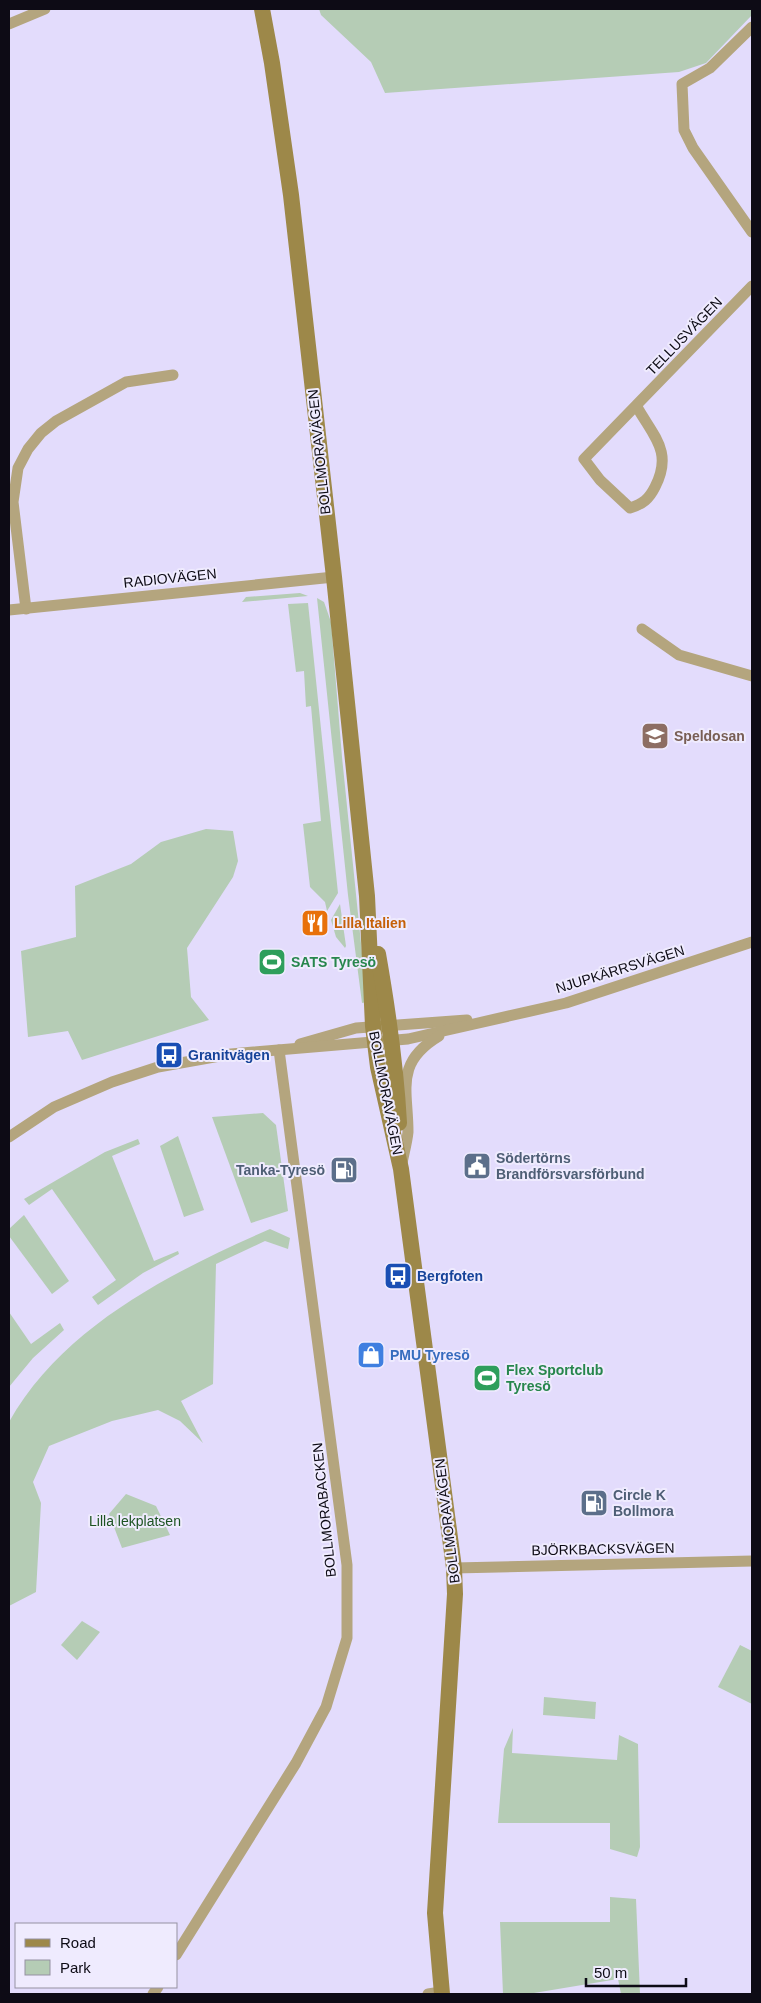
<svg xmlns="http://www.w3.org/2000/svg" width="761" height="2003" viewBox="0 0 761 2003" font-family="Arial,sans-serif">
<rect width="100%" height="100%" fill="#e3dcfc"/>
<g fill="#b5ccb5">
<polygon points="319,9 752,9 752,15 706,63 679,72 385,93 371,62 321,15"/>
<polygon points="300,593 308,596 242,602 246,597"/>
<polygon points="317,598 324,602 331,622 342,757 367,1002 362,1003 348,895"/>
<polygon points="308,603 338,893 327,911 325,902 310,887 303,824 321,821 311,706 306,707 304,671 296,672 288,604"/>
<polygon points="206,829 233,831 238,861 233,877 187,948 191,997 209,1020 82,1060 68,1031 28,1037 21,951 76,937 75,886 131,864 161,842"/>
<polygon points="340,904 346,946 345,948 336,937 331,920"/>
<polygon points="263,1113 276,1125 288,1211 251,1223 212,1117"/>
<polygon points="178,1136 204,1210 184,1217 160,1146"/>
<polygon points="138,1139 140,1144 112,1156 154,1261 178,1251 179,1254 143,1273 98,1305 92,1297 116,1280 52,1189 29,1205 24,1199 105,1152"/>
<polygon points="24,1215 69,1281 52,1294 9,1236 9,1229"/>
<path d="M270 1229 290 1238 288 1249 265 1241 216 1264 213 1384 181 1401 203 1443 180 1421 158 1410 112 1421 49 1446 33 1482 41 1503 36 1592 9 1606V1422C63 1326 172 1272 270 1229Z"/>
<polygon points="9,1312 31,1344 60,1323 64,1330 33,1358 9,1387"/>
<polygon points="126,1494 156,1506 170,1535 122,1548 109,1514"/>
<polygon points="82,1621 100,1632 77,1660 61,1645"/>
<polygon points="740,1645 752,1651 752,1704 718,1687"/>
<polygon points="544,1697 596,1702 595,1719 543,1715"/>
<polygon points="513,1728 512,1753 617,1760 619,1735 638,1744 640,1847 637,1857 610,1849 610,1823 498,1823 504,1749"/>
<polygon points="610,1897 636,1899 640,1994 621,1994 618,1979 528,1994 503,1994 500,1922 610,1922"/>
</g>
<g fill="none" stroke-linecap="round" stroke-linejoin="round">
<g stroke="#b4a57e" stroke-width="11">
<polyline points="9,24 45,9"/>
<polyline points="752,27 710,68 682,84 684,130 693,148 752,232"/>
<path d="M637 407C654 437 673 452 655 487 649 499 643 504 630 508L600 480 584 459 752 286"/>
<polyline points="26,609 13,502 18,468 28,449 41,433 56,421 126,382 173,375"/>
<polyline points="9,610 334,577"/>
<polyline points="642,629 679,655 752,676"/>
<polyline points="300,1044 356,1028 467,1020"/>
<polyline points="9,1137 54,1107 112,1082 158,1067 231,1054 408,1039 566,1003 752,942"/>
<path d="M402 1163C404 1153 407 1142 408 1132 408 1090 394 1063 439 1036"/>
<polyline points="454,1568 752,1561"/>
<polyline points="176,1955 296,1763 326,1707 347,1638 347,1565 279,1050"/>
<polyline points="153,1994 158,1987"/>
<polyline points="428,1994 441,1992"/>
</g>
<g stroke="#9d8849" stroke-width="16">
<polyline points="262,9 272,63 291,195 334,577 367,896 373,1026 378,1067 401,1169 454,1568 455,1594 435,1913 442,1994"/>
<path d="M378 954C388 1011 396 1066 399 1123"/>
</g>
</g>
<defs>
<symbol id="school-square" viewBox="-11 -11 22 22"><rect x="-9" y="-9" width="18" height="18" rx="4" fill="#8d6e63" stroke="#efebfe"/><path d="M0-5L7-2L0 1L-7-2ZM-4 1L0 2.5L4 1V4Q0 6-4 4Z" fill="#fff"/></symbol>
<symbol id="restaurant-square" viewBox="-11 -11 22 22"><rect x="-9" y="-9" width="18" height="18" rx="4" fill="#e8710a" stroke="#efebfe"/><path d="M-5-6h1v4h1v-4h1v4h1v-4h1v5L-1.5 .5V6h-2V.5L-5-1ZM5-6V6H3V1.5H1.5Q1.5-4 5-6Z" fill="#fff"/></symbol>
<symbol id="stadium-square" viewBox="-11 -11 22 22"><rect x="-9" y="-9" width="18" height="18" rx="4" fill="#2e9e5b" stroke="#efebfe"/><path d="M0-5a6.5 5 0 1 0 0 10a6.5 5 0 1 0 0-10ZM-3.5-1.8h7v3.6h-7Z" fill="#fff"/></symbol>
<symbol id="bus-square" viewBox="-11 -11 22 22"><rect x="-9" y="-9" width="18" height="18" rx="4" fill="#1a4fb4" stroke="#efebfe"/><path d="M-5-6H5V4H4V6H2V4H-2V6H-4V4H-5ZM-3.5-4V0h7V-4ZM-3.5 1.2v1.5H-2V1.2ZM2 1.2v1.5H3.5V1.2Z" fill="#fff"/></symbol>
<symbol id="civic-square" viewBox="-11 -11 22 22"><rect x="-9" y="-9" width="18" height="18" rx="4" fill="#5c6f8a" stroke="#efebfe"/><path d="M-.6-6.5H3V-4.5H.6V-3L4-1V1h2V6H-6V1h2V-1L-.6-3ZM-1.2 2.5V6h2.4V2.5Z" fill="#fff"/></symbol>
<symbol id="fuel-square" viewBox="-11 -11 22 22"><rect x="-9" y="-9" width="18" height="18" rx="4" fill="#5c6f8a" stroke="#efebfe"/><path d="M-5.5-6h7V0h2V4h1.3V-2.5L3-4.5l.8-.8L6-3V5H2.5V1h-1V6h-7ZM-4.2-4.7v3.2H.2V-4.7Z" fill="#fff"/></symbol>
<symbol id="shop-square" viewBox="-11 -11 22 22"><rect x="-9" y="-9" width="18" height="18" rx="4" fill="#3f7fe0" stroke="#efebfe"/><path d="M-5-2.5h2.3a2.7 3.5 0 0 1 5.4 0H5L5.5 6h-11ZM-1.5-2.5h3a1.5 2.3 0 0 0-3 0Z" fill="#fff"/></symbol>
</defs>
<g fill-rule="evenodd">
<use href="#school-square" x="639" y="720" width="32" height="32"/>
<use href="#restaurant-square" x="299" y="907" width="32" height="32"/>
<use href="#stadium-square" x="256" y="946" width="32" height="32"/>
<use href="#bus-square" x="153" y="1039" width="32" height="32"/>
<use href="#civic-square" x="461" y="1150" width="32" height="32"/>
<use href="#fuel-square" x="328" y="1154" width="32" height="32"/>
<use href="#bus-square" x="382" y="1260" width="32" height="32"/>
<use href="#shop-square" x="355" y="1339" width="32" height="32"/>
<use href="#stadium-square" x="471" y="1362" width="32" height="32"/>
<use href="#fuel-square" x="578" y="1487" width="32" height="32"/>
</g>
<g text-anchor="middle" stroke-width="4" stroke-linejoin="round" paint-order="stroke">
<g font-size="14" fill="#0d0b15" stroke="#efebfe">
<text transform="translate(684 336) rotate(-46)" y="5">TELLUSVÄGEN</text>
<text transform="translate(319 452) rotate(-96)" y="5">BOLLMORAVÄGEN</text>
<text transform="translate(170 578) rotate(-6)" y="5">RADIOVÄGEN</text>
<text transform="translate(620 969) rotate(-17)" y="5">NJUPKÄRRSVÄGEN</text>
<text transform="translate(386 1093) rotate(79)" y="5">BOLLMORAVÄGEN</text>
<text transform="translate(324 1510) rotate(-96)" y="5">BOLLMORABACKEN</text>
<text transform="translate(447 1521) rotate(-97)" y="5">BOLLMORAVÄGEN</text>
<text transform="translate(603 1549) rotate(-1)" y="5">BJÖRKBACKSVÄGEN</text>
</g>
<g font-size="14" font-weight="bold" fill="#785e54" stroke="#efebfe" text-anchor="start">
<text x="674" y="741">Speldosan</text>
</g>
<g font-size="14" font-weight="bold" fill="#c56008" stroke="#efebfe" text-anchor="start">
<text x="334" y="928">Lilla Italien</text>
</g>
<g font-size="14" font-weight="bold" fill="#27864d" stroke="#efebfe" text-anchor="start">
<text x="291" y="967">SATS Tyresö</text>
<text x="506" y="1375">Flex Sportclub<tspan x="506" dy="16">Tyresö</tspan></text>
</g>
<g font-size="14" font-weight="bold" fill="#164399" stroke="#efebfe" text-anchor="start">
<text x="188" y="1060">Granitvägen</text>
<text x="417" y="1281">Bergfoten</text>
</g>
<g font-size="14" font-weight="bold" fill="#4e5e75" stroke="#efebfe" text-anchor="start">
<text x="496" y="1163">Södertörns<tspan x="496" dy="16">Brandförsvarsförbund</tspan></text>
<text x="325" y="1175" text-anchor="end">Tanka-Tyresö</text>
<text x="613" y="1500">Circle K<tspan x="613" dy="16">Bollmora</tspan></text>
</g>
<g font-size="14" font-weight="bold" fill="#366cbe" stroke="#efebfe" text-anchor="start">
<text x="390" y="1360">PMU Tyresö</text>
</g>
<g font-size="14" fill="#1d5322" stroke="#efebfe">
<text x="135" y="1526">Lilla lekplatsen</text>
</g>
</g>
<rect width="761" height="2003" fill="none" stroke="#0d0b15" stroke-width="20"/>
<rect x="15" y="1923" width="162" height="65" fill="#efebfe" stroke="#9591a1"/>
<rect x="25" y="1939" width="25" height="8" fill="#9d8849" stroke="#9591a1"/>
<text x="60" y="1948" font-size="15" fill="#0d0b15">Road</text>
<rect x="25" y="1960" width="25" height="15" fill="#b5ccb5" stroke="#9591a1"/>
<text x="60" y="1973" font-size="15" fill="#0d0b15">Park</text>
<path d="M586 1978v8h100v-8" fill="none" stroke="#0d0b15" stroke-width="2.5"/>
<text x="594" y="1978" font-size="15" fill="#0d0b15" stroke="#efebfe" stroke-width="4" paint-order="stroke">50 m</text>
</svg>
